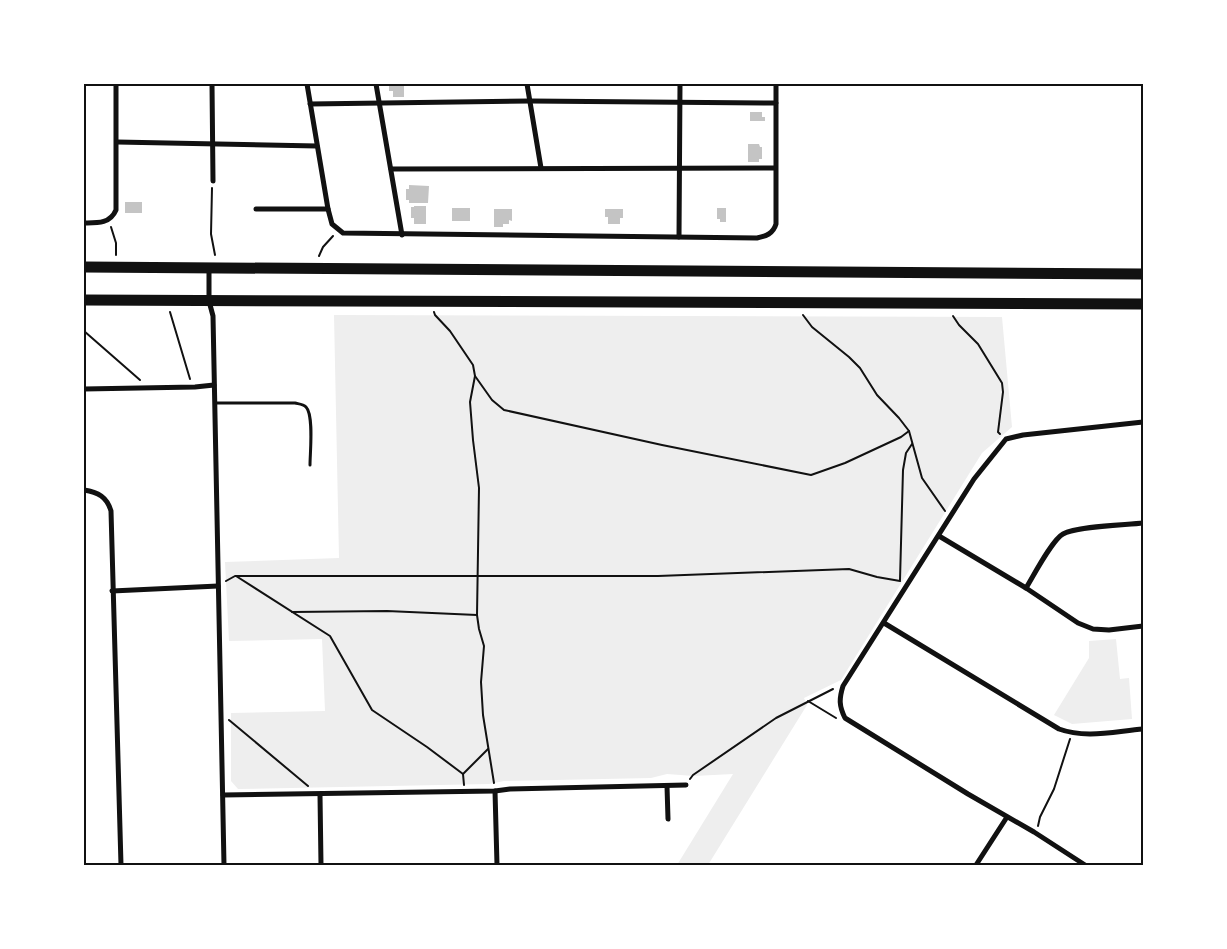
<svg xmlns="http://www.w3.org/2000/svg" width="1227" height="949" viewBox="0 0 1227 949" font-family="'Noto Serif',serif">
<rect width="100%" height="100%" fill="#fff"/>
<g fill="#eee">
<polygon points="334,315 1002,317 1012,427 982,453 841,680 804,698 807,705 708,865 677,865 733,774 694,776 667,774 651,778 504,781 489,784 238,789 231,781 231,713 325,711 322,639 229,641 225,562 339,558"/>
<polygon points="1116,639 1120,679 1129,678 1132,719 1072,724 1054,715 1089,658 1089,641"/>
</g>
<g fill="#c4c4c4">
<polygon points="389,84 404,84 404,97 393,97 393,91 389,91"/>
<polygon points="750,112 762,112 762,117 765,117 765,121 750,121"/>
<polygon points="748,144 759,144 760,147 762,147 762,159 759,159 759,162 748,162"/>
<polygon points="409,185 429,186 428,203 409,203 409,200 406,200 406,189 409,189"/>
<rect x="125" y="202" width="17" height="11"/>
<polygon points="414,206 426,206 426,224 414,224 414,218 411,218 411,207 414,207"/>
<rect x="452" y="208" width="18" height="13"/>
<polygon points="717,208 726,208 726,222 720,222 720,219 717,219"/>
<polygon points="494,209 512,209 512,221 509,220 509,224 503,224 503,227 494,227"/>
<polygon points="605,209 623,209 623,218 620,218 620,224 608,224 608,217 605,217"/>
</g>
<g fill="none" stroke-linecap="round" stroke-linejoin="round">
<g stroke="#111" stroke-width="2">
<polyline points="212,188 211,234 215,255"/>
<polyline points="111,227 116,243 116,255"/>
<polyline points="319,256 323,247 333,236"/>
<polyline points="170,312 190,379"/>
<polyline points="434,312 435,315 450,331 473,365 475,376 492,400 504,410 662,445 811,475 845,463 901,437 909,431"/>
<polyline points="803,315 812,327 849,357 860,368 877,395 899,418 909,431 922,478 945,511"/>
<polyline points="953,316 959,325 978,344 1002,383 1003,392 998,432 1000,434"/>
<polyline points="84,331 140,380"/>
<polyline points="475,376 470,402 473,440 479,488 477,615 479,629 484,646 481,682 483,715 494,783"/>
<polyline points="236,576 330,636 372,710 427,747 463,774 464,785"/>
<polyline points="900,580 903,470 906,453 912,444"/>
<polyline points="226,581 235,576 658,576 849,569 877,577 900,581"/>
<polyline points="292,612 387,611 477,615"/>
<polyline points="808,701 836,718"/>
<polyline points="229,720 308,786"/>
<polyline points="463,774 488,749"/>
<polyline points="690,779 693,775 776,718 833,689"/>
<polyline points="1038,826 1040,817 1054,789 1070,739"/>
</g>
<path stroke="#111" stroke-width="3" d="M215 403H295C299 404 303 404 306 407 314 415 310 453 310 465"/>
<g stroke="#111" stroke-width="5">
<polyline points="212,84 213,181"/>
<path d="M307 84 328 209 332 224 343 233 757 238C766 236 773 234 776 224V84"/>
<polyline points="376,84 402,235"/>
<polyline points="527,84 541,168"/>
<polyline points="310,104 530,101 776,103"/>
<polyline points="117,142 317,146"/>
<polyline points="391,169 775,168"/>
<polyline points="256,209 328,209"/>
<path d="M84 223C97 223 110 224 116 210V84"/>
<polyline points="679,237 680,84"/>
<polyline points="209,269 209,301 213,316 224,865"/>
<polyline points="84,389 195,387 214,385"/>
<path d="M84 490C98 492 107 497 111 511L121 865"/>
<polyline points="939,536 1026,588 1078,623 1093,629 1109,630 1143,626"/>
<path d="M1026 588C1034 575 1052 540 1063 534 1077 526 1126 525 1143 523"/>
<polyline points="112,591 218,586"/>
<path d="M884 623 1059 729C1086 739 1116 731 1143 729"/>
<polyline points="667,786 668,819"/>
<polyline points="495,791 497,865"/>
<polyline points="223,795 495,791 510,789 686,785"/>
<polyline points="320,795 321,865"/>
<polyline points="976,865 1007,817"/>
<path d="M1085 865 1034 832 968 794 845 718C839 706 839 699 843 686L974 479 1006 439 1023 435 1143 422"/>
</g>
<g stroke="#111" stroke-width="11">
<polyline points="84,267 1143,274"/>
<polyline points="84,300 1143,304"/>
</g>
</g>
<rect width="1227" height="949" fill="none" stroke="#ffffff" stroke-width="170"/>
<rect x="85" y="85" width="1057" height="779" fill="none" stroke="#111" stroke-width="2"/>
</svg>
